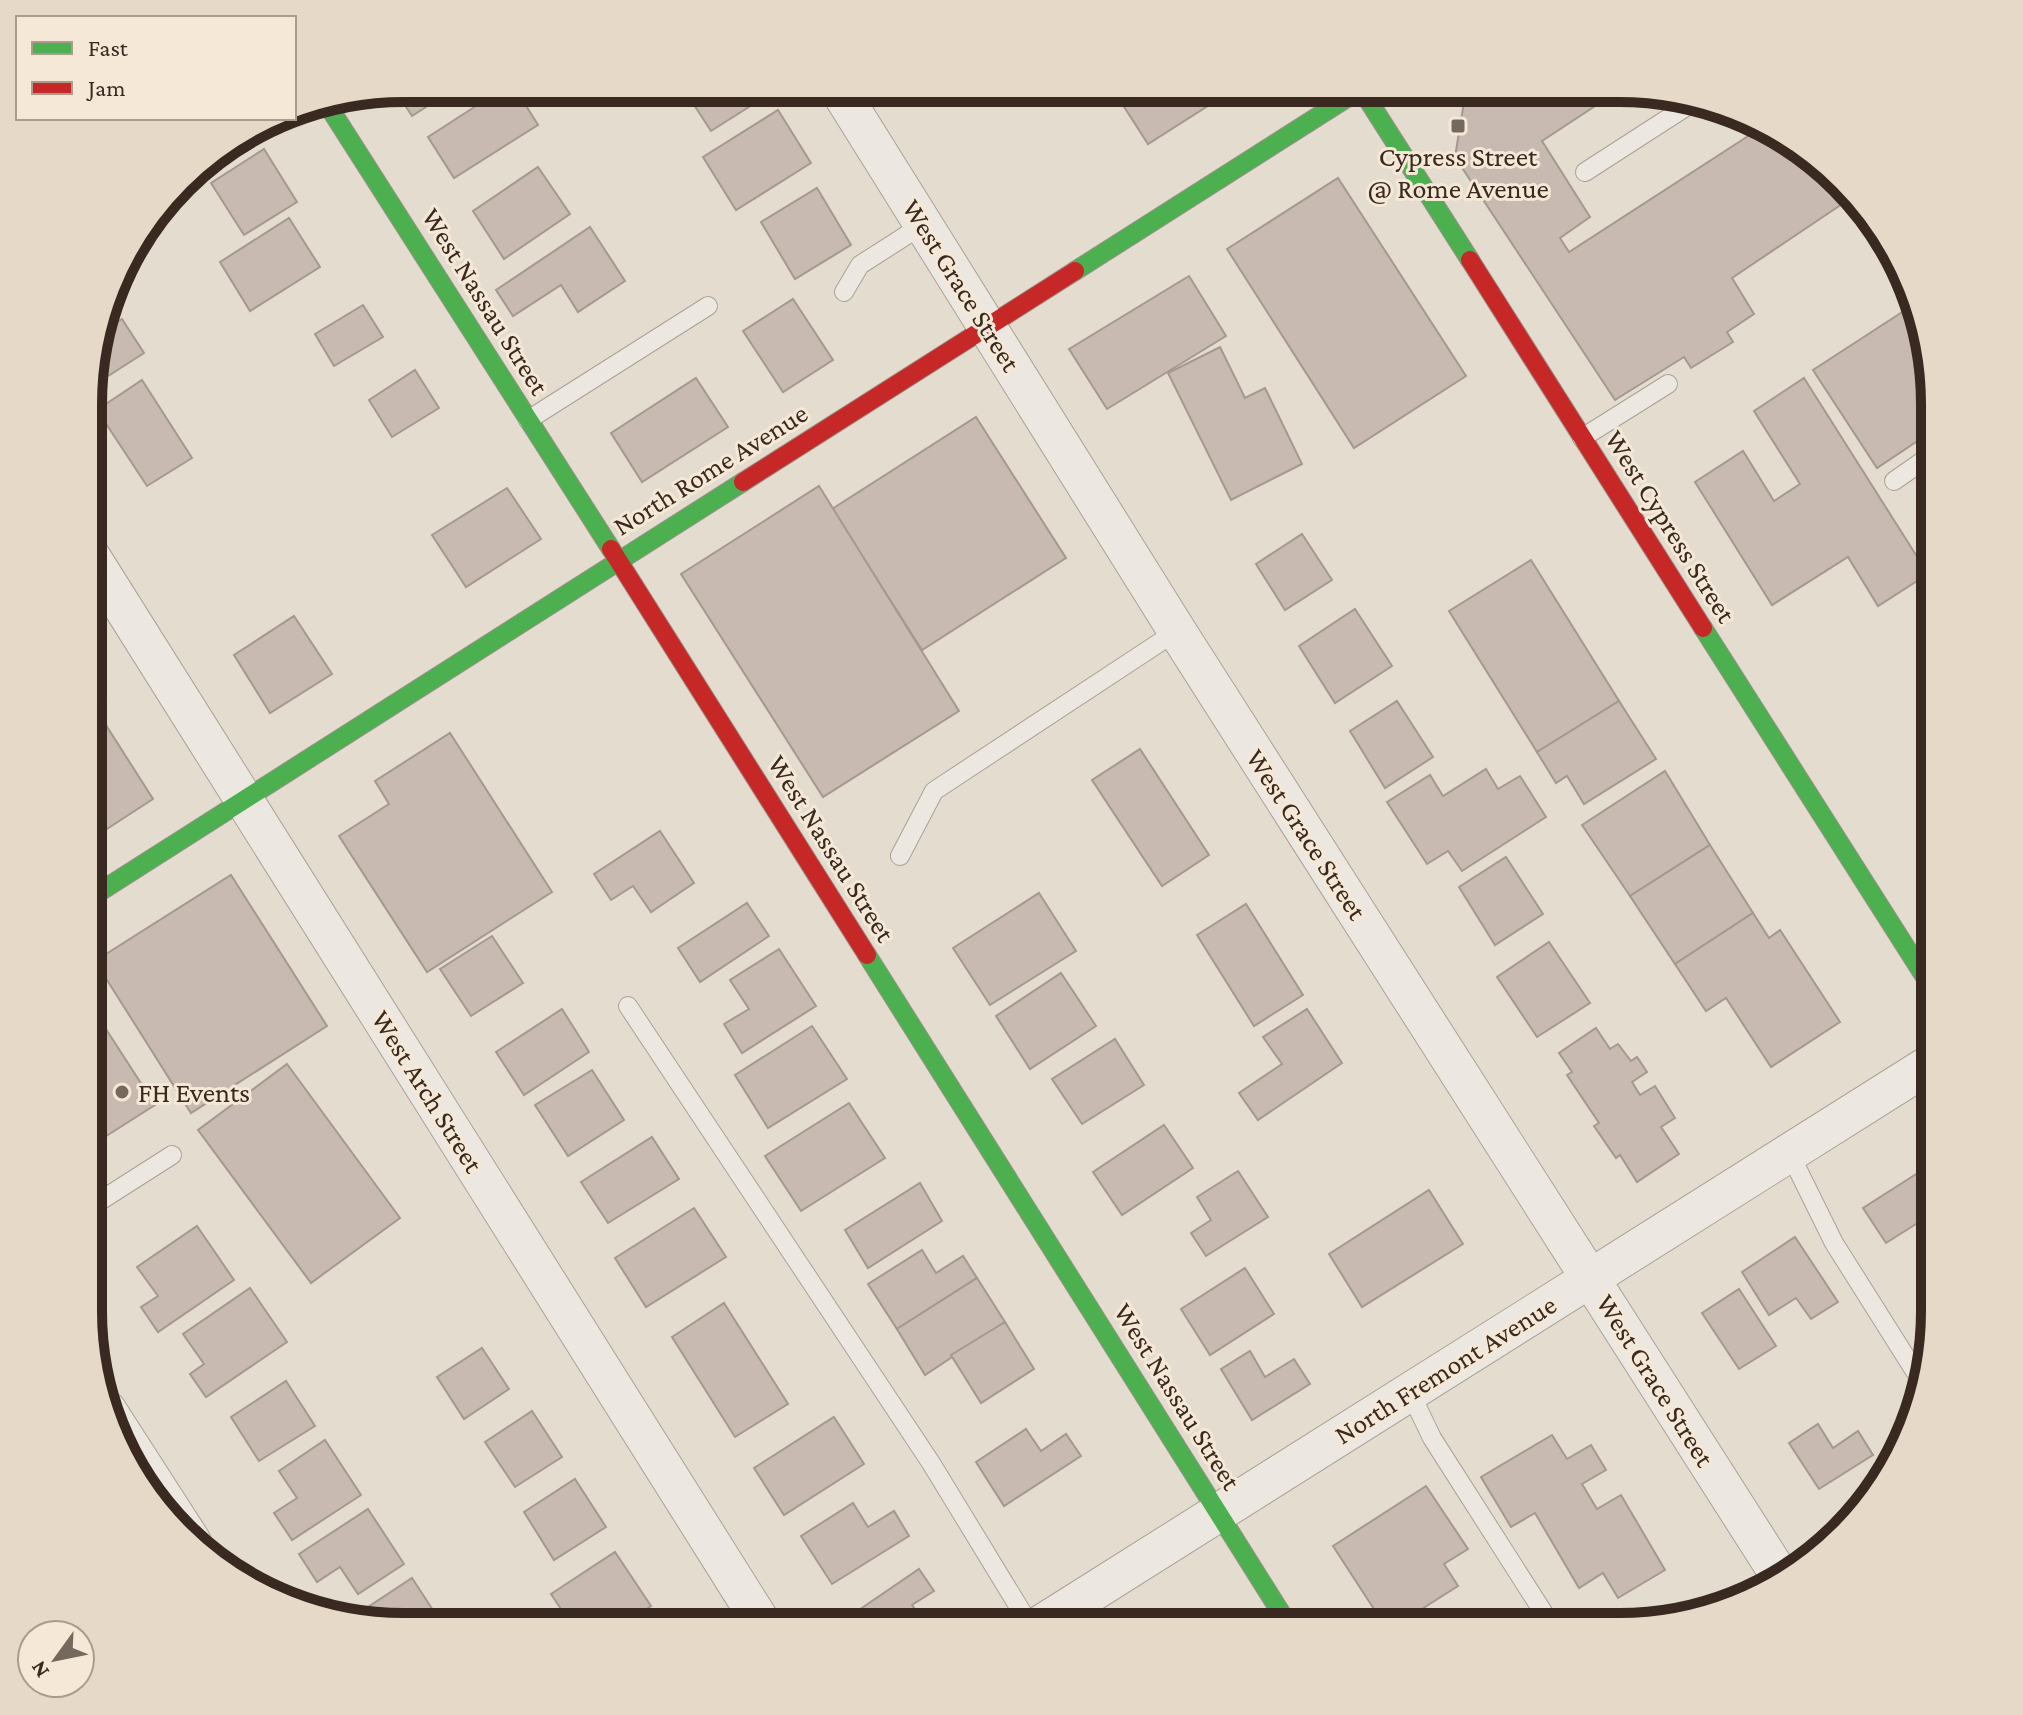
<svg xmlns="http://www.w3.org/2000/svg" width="2023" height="1715" viewBox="0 0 2023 1715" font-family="'Crimson Pro',serif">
<rect width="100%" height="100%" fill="#e4dccf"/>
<g fill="#c8bab0" stroke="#a5988e" stroke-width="2">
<polygon points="404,88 456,88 412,116 395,90"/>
<polygon points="504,88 515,88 538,125 454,178 428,137"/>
<polygon points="683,88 741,88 752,105 711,131"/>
<polygon points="1112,88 1236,88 1148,144"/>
<polygon points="1468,89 1621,89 1542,141 1590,217 1560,238 1569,252 1759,129 1754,119 1843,181 1854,196 1732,278 1754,314 1727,332 1733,342 1691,368 1684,357 1615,400 1455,157 1466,90"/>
<polygon points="778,110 811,163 736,210 703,157"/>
<polygon points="264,149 297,202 244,235 211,183"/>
<polygon points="538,167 570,214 504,259 473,211"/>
<polygon points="1338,178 1466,376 1354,448 1227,249"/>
<polygon points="817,188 851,245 795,279 761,222"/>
<polygon points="289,218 320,267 250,311 220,262"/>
<polygon points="590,227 625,281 578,312 561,285 513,316 496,290"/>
<polygon points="1189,276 1226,336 1107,409 1069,349"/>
<polygon points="793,299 833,360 783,392 743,331"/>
<polygon points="363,305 383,337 334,366 315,334"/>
<polygon points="1913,305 1934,383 1934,430 1877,468 1813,370"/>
<polygon points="122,319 144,353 91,387 91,362 101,332"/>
<polygon points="1220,347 1245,398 1265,388 1302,464 1231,500 1168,373"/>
<polygon points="415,370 439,408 392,437 369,400"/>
<polygon points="696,378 728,427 642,482 611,433"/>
<polygon points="1804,378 1928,574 1878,606 1848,557 1772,605 1695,482 1743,451 1774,501 1800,484 1754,411"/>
<polygon points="142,380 192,458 147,486 97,410"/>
<polygon points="976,417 1066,558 922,650 832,509"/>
<polygon points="819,486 959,711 823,797 681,574"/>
<polygon points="507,488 541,539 466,587 432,535"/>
<polygon points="1302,534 1332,580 1285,610 1256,564"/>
<polygon points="1531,560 1619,701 1537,752 1449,611"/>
<polygon points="1355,609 1392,666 1335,703 1299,646"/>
<polygon points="294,616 332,674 270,713 234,655"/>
<polygon points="90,700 153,799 90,840"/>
<polygon points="1397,701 1433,757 1385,788 1350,731"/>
<polygon points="1619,701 1656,759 1584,804 1567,776 1556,783 1537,752"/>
<polygon points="450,733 552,892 427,972 339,836 389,804 375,781"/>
<polygon points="1140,749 1209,855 1162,886 1092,780"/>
<polygon points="1486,769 1498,789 1520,776 1546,817 1462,871 1448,851 1427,864 1387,802 1430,775 1443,796"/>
<polygon points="1665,771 1710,845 1630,896 1582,825"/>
<polygon points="660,831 694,883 651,912 633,886 611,900 594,874"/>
<polygon points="1710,845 1753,913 1675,964 1630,896"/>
<polygon points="1506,857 1543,914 1495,945 1459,887"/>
<polygon points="231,875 327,1026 191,1113 95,961"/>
<polygon points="1039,893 1076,951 990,1005 953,948"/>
<polygon points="747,903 769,936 700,982 678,948"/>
<polygon points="1246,904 1303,995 1254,1026 1197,935"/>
<polygon points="1753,913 1769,938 1780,930 1840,1022 1771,1067 1726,998 1706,1011 1675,964"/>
<polygon points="492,936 523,983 471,1016 440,969"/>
<polygon points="1549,942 1590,1003 1537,1037 1497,977"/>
<polygon points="779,949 816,1006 742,1053 724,1024 749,1009 730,980"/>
<polygon points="1061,973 1096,1026 1030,1069 996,1016"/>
<polygon points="562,1009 589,1052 524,1095 496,1052"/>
<polygon points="1307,1009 1342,1063 1258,1120 1239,1093 1282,1064 1263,1037"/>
<polygon points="102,1023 155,1105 89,1147 89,1032"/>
<polygon points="812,1026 847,1079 768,1128 735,1075"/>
<polygon points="1596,1028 1610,1049 1618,1044 1631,1061 1637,1057 1647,1072 1632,1082 1640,1095 1655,1086 1675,1118 1661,1127 1679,1154 1637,1182 1620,1155 1616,1158 1594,1126 1599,1123 1567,1075 1572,1072 1559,1053"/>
<polygon points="1115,1039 1144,1085 1082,1124 1052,1079"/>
<polygon points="287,1064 400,1218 311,1283 198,1130"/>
<polygon points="592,1070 624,1120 568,1156 535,1105"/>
<polygon points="849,1103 885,1158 801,1211 765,1156"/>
<polygon points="1164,1125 1193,1168 1122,1215 1093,1172"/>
<polygon points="652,1137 679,1179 608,1223 581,1182"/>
<polygon points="1935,1162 1935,1212 1886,1243 1863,1208"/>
<polygon points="1238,1171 1268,1217 1206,1256 1191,1233 1211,1220 1197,1197"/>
<polygon points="920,1183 942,1221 868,1268 845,1230"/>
<polygon points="1429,1190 1463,1244 1362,1307 1329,1254"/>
<polygon points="694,1208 726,1257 646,1307 615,1258"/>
<polygon points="197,1226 234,1280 158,1332 141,1307 158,1296 137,1267"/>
<polygon points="1795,1237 1838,1302 1811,1319 1796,1298 1769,1315 1742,1272"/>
<polygon points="922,1250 936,1273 963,1256 977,1278 897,1329 868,1284"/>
<polygon points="1245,1268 1274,1314 1210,1355 1181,1309"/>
<polygon points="977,1278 1005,1322 925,1375 897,1329"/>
<polygon points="250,1288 287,1342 206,1397 190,1374 204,1364 183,1334"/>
<polygon points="1739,1289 1776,1346 1739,1369 1702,1313"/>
<polygon points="724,1303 788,1404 735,1437 672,1337"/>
<polygon points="1005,1322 1034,1369 981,1403 951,1355"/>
<polygon points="482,1348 509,1389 464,1419 437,1377"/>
<polygon points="1250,1351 1265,1377 1294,1359 1310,1384 1252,1420 1221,1369"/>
<polygon points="286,1381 315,1426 259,1461 231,1417"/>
<polygon points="532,1411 562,1457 515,1487 485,1442"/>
<polygon points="834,1417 864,1464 784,1515 754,1468"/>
<polygon points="1818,1424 1833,1448 1858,1431 1873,1455 1819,1489 1789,1443"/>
<polygon points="1026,1429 1041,1451 1066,1434 1081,1456 1004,1506 976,1462"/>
<polygon points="1552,1435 1567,1459 1591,1445 1606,1470 1582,1484 1597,1509 1621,1495 1665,1570 1618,1598 1603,1573 1579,1588 1535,1513 1511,1527 1481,1477"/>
<polygon points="325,1440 361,1495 292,1540 274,1513 297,1498 279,1471"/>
<polygon points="575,1479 606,1527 554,1560 524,1512"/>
<polygon points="1426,1486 1468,1549 1444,1564 1458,1586 1395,1626 1385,1626 1333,1546"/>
<polygon points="853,1503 868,1527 894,1511 909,1536 832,1584 801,1536"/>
<polygon points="1863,1503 1846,1529 1839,1519"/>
<polygon points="368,1509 404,1564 358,1594 340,1567 317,1582 299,1554"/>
<polygon points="615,1552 651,1606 619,1627 573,1627 551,1594"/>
<polygon points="919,1569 934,1591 912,1605 928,1627 866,1627 856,1612"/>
<polygon points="412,1578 444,1627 404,1627 373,1621 365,1609"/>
</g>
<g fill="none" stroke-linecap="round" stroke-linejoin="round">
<defs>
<g id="lane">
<polyline points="1585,172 1692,103"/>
<polyline points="844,292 860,265 924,224"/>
<polyline points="528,420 708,306"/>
<polyline points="1582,438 1668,384"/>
<polyline points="1894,481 1934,453"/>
<polyline points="900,856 934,791 1177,631"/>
<polyline points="628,1006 931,1463 1031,1627"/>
<polyline points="1789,1152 1834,1243 1921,1381"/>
<polyline points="89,1208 172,1155"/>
<polyline points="1410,1392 1432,1438 1552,1626"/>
</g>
<g id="street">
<polyline points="838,88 1177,631 1780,1576"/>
<polyline points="90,555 764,1627"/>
<polyline points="107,1410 192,1542"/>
<polyline points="1037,1627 1935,1061"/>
</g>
<g id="fast">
<polyline points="325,101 611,549"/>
<polyline points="1075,271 1361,89 1470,260"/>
<polyline points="1703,628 1935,993"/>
<polyline points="90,898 743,482"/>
<polyline points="867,955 1290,1627"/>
</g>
<g id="jam">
<polyline points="1470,260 1703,628"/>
<polyline points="743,482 1075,271"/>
<polyline points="611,549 867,955"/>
</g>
</defs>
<use href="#lane" stroke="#aaa197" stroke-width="20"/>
<use href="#street" stroke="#aaa197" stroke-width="40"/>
<use href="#fast" stroke="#999188" stroke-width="20"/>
<use href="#jam" stroke="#999188" stroke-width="20"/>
<use href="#lane" stroke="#ece8e1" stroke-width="18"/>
<use href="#street" stroke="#ece8e1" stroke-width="38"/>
<use href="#fast" stroke="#4caf50" stroke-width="18"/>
<use href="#jam" stroke="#c62828" stroke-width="18"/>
</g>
<g fill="#75685d" stroke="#f5e8d6" stroke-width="3">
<rect x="1450" y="118" width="16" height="16" rx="4"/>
<circle cx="122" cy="1092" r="8"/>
</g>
<g text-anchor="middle" stroke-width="6" stroke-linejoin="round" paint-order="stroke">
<g font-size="28" fill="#392920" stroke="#f5e8d6">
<text x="1458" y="166">Cypress Street<tspan x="1458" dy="32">@ Rome Avenue</tspan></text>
<text x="138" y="1102" text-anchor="start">FH Events</text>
</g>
<g font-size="28" fill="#392920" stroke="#f5e8d6">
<text transform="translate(962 285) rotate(58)" y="10">West Grace Street</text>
<text transform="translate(486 301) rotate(58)" y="10">West Nassau Street</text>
<text transform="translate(710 469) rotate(-32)" y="10">North Rome Avenue</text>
<text transform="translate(1671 526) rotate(58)" y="10">West Cypress Street</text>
<text transform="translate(1307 834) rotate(57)" y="10">West Grace Street</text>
<text transform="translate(832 848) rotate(58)" y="10">West Nassau Street</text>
<text transform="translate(428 1091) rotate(58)" y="10">West Arch Street</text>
<text transform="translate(1445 1369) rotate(-32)" y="10">North Fremont Avenue</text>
<text transform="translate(1656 1380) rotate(58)" y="10">West Grace Street</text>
<text transform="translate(1178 1396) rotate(58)" y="10">West Nassau Street</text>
</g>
</g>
<path d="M0 0H2023V1715H0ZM404 102H1619A302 302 0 0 1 1921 404V1311A302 302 0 0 1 1619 1613H404A302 302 0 0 1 102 1311V404A302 302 0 0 1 404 102Z" fill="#e6d9c7" fill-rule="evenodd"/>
<path fill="none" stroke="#392920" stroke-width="10" d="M404 102H1619A302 302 0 0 1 1921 404V1311A302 302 0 0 1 1619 1613H404A302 302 0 0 1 102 1311V404A302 302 0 0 1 404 102Z"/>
<rect x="16" y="16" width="280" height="104" fill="#f5e8d6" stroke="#aa9c8d" stroke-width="2"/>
<rect x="32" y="42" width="40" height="12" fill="#4caf50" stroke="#aa9c8d" stroke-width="2"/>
<text x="88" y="56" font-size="24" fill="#392920">Fast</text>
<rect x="32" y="82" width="40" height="12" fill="#c62828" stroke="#aa9c8d" stroke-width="2"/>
<text x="88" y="96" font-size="24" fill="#392920">Jam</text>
<g transform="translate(56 1659) rotate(237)"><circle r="38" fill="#f5e8d6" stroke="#aa9c8d" stroke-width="2"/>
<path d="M0-6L14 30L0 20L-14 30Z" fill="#75685d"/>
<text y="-12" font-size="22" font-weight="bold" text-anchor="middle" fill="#392920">N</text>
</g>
</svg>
